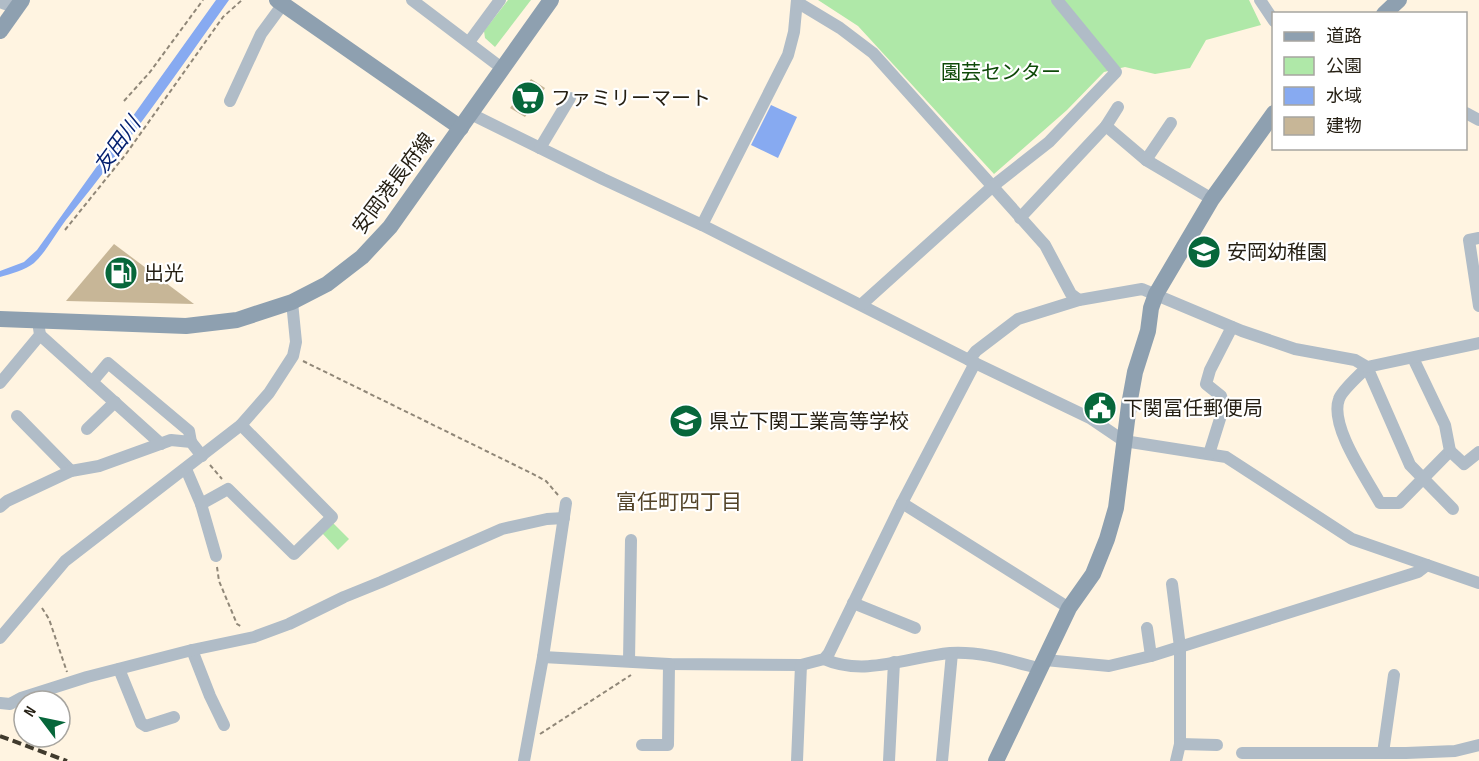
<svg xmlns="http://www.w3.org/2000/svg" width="1479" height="761" viewBox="0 0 1479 761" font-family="'Sofia Sans Condensed','Noto Sans JP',sans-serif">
<rect width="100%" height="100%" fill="#fff4e1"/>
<g fill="#afe8a8">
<polygon points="508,0 531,0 495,47 485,38 484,31"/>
<polygon points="818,0 1249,0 1261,25 1206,40 1190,68 1155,74 1125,67 1104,72 1067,110 994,174 858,26"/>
<polygon points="333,523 349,539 338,550 322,533"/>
</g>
<g fill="#87aaf1">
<path d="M216 0H229C177 73 126 146 70 215 57 230 48 250 34 263 25 270 11 274 0 277V271L24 262 37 250Z"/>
<polygon points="771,105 797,117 778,158 751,145"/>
</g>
<g fill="#c7b697">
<polygon points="531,79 545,88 525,117 510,108"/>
<polygon points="114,244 194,304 66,301"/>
</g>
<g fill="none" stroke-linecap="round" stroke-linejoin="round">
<g stroke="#908778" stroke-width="2" stroke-dasharray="4.5 3" stroke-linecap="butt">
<polyline points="124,101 150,72 203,0"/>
<polyline points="65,230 126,154 223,17 242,0"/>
<polyline points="303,361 531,473 546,481 558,495"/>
<polyline points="210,465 222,479"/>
<polyline points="217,567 219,581 237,624 242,627"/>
<polyline points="42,608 49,619 67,672"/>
<polyline points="540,734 631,675"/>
</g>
<g stroke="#b0bcc7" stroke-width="12">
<polyline points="412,0 503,69"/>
<polyline points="1260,0 1274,21"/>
<polyline points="0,2 16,8"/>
<polyline points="797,2 840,28 873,53 1045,245 1071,294 1079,300"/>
<polyline points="469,42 500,0"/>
<polyline points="230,101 261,34 283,4"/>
<polyline points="1466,113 1479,120"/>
<polyline points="471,114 603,179 702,225 975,363 1090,418 1124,441 1226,457 1352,539 1479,583"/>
<polyline points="1106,126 1146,160 1212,199"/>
<polyline points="540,148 570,98"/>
<polyline points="1146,160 1171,123"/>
<polyline points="1020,218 1106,126 1118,107"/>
<polyline points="702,225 788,55 794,32 797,0"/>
<polyline points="1479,238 1469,240 1479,306"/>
<polyline points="862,304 993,186 1049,142 1116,72 1057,0"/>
<polyline points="40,335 161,444"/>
<path d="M1413 358 1445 425 1450 451 1399 503H1380C1367 479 1329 426 1339 399 1342 390 1360 375 1367 367L1410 465 1453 509"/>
<polyline points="969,360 976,351 1018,319 1079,300 1142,289 1242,331 1295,349 1355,360 1367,367 1479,343"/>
<polyline points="92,382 108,363 189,431 191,442"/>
<polyline points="0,383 40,335 39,328"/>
<polyline points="17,416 71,471"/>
<polyline points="87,429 115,402"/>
<polyline points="1450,451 1464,464 1479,452"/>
<polyline points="1209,454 1224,406 1221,396 1206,384 1210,370 1232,327"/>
<polyline points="186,469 201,504 216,556"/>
<polyline points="902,503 1069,608"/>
<polyline points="201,504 228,489 294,554 332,517 241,425"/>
<polyline points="0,507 7,501 71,471 99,466 171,440 191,442 202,456"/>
<polyline points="1172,584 1180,647 1180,744 1176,761"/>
<polyline points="853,603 915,628"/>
<polyline points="1147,628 1151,656"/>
<polyline points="0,638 65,561 241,425 269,393 293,356 296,342 292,302"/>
<polyline points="192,650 210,696 224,725"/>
<polyline points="543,657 669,664 801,665 824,659 829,653 902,503 975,363"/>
<path d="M824 659C864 677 909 657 950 653 981 651 1011 661 1041 669"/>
<polyline points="1045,660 1109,666 1151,656 1418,572 1427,565"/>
<polyline points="629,661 631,540"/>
<polyline points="119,669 141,723 146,726 174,717"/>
<polyline points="0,703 10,704 21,698 87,677 192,650 254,637 289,624 344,597 381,582 502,529 547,519 564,518"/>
<polyline points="1180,744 1217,745"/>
<polyline points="642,745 668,745 669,664"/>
<polyline points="1242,753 1406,753 1455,751 1479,745"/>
<polyline points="1383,753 1394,675"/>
<polyline points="524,761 543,657 566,503"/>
<polyline points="797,761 801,665"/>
<polyline points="889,761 894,662"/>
<polyline points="942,761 952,653"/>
</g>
<g stroke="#8ea0b0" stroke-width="16">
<polyline points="277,0 461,128"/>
<polyline points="1384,14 1399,0"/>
<polyline points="0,31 22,0"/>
<polyline points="0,319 186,326 237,320 292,302 327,284 362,257 390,227 551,0"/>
<polyline points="996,761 1069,608 1093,574 1107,539 1116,508 1129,405 1135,372 1148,331 1151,308 1156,294 1212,199 1274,113"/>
</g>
<polyline stroke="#403a2d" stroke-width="4" stroke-dasharray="9 4.5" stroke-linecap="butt" points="0,736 67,761"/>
</g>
<defs>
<symbol id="supermarket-disc" viewBox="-11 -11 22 22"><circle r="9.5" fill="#07673b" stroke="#fff"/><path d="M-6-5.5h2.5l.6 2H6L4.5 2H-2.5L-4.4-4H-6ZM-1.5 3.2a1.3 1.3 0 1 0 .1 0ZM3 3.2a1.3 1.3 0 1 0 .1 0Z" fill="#fff"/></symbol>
<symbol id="school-disc" viewBox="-11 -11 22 22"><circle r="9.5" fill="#07673b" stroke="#fff"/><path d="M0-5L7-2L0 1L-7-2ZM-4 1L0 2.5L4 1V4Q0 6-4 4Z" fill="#fff"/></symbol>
<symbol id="fuel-disc" viewBox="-11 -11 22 22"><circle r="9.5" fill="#07673b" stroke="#fff"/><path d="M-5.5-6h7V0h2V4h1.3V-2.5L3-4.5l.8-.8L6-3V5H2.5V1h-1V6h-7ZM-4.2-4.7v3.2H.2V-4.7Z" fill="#fff"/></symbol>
<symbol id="civic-disc" viewBox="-11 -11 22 22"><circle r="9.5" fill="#07673b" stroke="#fff"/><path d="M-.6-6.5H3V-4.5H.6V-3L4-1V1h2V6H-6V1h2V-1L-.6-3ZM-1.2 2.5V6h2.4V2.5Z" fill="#fff"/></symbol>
</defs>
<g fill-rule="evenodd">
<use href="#supermarket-disc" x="509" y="79" width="38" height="38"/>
<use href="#school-disc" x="1185" y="233" width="38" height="38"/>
<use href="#fuel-disc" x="102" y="254" width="38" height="38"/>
<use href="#civic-disc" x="1081" y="389" width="38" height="38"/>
<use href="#school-disc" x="667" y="402" width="38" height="38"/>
</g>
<g text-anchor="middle" stroke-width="4.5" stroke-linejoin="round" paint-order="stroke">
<g font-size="20" fill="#0e4a08" stroke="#fff">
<text x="1001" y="79">園芸センター</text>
</g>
<g font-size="20" fill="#241e12" stroke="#fff" text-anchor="start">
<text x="551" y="105">ファミリーマート</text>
<text x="1227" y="259">安岡幼稚園</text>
<text x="144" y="280">出光</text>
<text x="1123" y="415">下関冨任郵便局</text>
<text x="709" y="428">県立下関工業高等学校</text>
</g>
<g font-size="20" fill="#241e12" stroke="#fff">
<text transform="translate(393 183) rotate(-53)" y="7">安岡港長府線</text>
</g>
<g font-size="21" font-style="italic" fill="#052170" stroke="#fff">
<text transform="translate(117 145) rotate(-54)" y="7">友田川</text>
</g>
<g font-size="21" fill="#524328" stroke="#fff">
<text x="679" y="509">富任町四丁目</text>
</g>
</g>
<rect x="1272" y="12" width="195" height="138" fill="#ffffff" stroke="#a7a5a0" stroke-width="1.5"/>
<rect x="1284" y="32" width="30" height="9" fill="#8ea0b0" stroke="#a7a5a0" stroke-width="1.5"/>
<text x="1326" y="42" font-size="18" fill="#241e12">道路</text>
<rect x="1284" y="57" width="30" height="18" fill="#afe8a8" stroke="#a7a5a0" stroke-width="1.5"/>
<text x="1326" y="72" font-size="18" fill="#241e12">公園</text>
<rect x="1284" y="87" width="30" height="18" fill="#87aaf1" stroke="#a7a5a0" stroke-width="1.5"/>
<text x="1326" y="102" font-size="18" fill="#241e12">水域</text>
<rect x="1284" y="117" width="30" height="18" fill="#c7b697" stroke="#a7a5a0" stroke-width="1.5"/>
<text x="1326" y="132" font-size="18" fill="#241e12">建物</text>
<g transform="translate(42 719) rotate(302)"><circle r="28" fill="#ffffff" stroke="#a7a5a0" stroke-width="1.5"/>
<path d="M0-4.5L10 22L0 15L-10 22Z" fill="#07673b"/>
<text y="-9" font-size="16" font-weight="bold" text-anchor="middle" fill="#241e12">N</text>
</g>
</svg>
